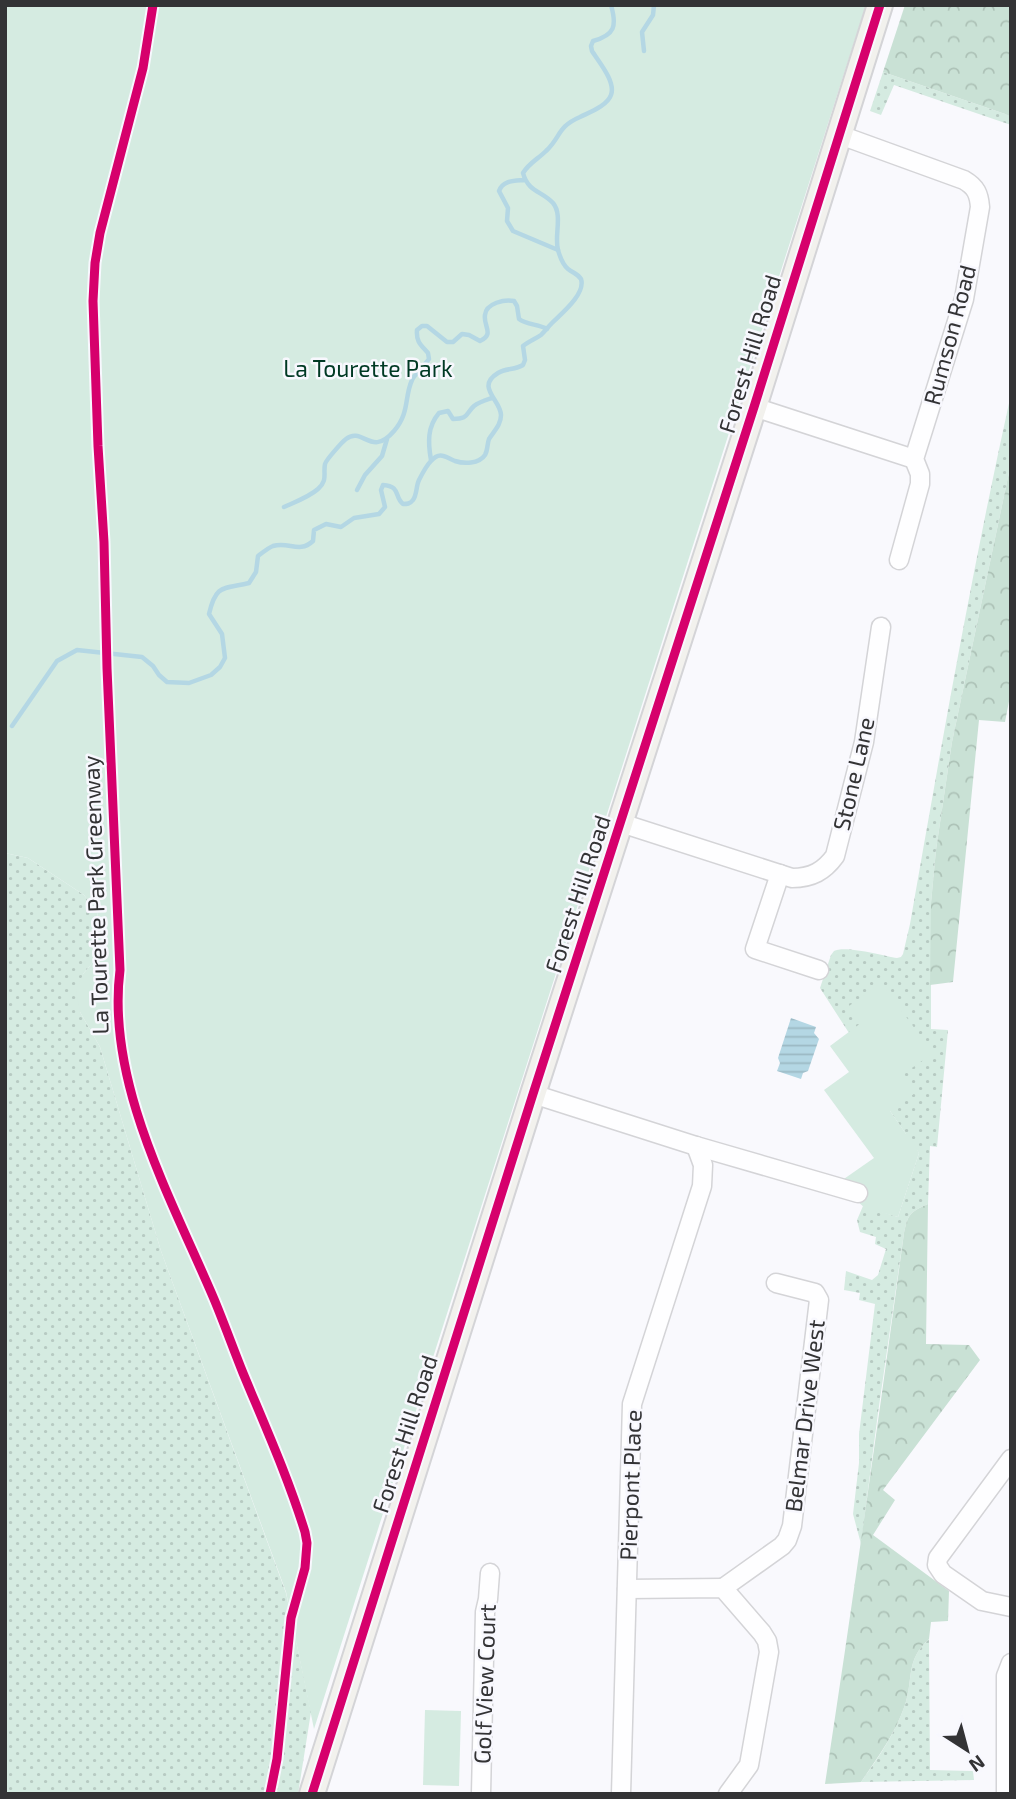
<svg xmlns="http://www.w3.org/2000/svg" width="1016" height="1799" viewBox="0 0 1016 1799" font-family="'Exo 2',sans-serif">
<defs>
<pattern id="grass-dots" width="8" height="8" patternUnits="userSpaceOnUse" patternTransform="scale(1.75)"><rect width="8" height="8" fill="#d5ebe1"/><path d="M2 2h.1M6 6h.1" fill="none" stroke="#b7cac2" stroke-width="1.8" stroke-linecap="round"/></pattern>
<pattern id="forest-crowns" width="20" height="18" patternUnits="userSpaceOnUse" patternTransform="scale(1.75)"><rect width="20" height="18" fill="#c9e1d5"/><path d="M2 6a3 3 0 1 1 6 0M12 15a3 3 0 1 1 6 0" fill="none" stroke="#adc2b7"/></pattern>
<pattern id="water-rules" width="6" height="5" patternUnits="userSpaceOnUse" patternTransform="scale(1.75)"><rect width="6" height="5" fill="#b4d7e4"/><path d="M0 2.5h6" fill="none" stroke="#9bb9c4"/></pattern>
</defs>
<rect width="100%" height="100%" fill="#f9f9fd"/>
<g fill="url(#grass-dots)">
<polygon points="883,72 1011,116 1011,125 894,85 881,115 870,111"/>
<path d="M1011 394V463L952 742 936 850 931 903V1029L948 1030 937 1147 930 1146 928 1204C910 1212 908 1214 904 1233L878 1413 861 1544 853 1514 859 1463V1434L875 1304 859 1300 860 1293 844 1290 846 1271 872 1280 878 1275 886 1249 875 1244 876 1237 860 1232 857 1220 863 1206 898 1217 919 1153 890 1111 862 1023 849 1033 820 988 831 955C832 954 833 952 834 951 845 945 884 956 897 958L901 957 903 954 910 924C941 747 972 570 1011 394Z"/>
<polygon points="5,853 28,858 84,895 97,912 101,932 99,955 83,974 80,1012 100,1047 161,1251 286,1593 311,1712 298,1794 5,1794"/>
<path d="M929 1639 930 1770 973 1771 974 1780 861 1782C878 1758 895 1734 905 1705 914 1677 905 1661 929 1639Z"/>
</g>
<g fill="url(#forest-crowns)">
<polygon points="905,5 1011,5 1011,116 883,72"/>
<polygon points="1011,463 1010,696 1005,722 979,720 953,982 930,985 931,903 936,850 952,742"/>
<path d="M928 1204 926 1344 969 1345 980 1360 883 1490 895 1500 873 1535 949 1591 948 1621 931 1622 929 1639C905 1661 914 1677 905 1705 895 1734 878 1757 861 1782L825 1784C853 1600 879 1417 904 1233 908 1214 910 1212 928 1204Z"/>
</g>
<g fill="#d5ebe1">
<polygon points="5,5 866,5 314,1729 286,1592 161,1251 100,1047 80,1012 76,991 83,974 99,955 101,932 97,912 84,895 28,858 5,853"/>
<polygon points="881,983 933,1053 902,1075 915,1093 890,1111 906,1134 908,1133 919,1153 898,1217 865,1208 857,1201 841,1181 874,1158 824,1090 849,1072 830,1046 861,1023 849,1006"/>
<polygon points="425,1710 461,1711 459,1786 423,1785"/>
</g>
<polygon fill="url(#water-rules)" points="791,1018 816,1027 814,1033 819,1039 808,1071 803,1073 801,1079 777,1071 780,1063 778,1058"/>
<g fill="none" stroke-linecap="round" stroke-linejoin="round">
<g stroke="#b4d7e4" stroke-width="4.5">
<polyline points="644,51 642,32 653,15 654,5"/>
<path d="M525 180C514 181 503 180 499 191L508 208 507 221 513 231 558 250"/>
<path d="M431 460C428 443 427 427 439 413L448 411 453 419C469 419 465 414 474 406 479 402 486 400 492 398"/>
<polyline points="357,490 365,475 382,456 387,439"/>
<path d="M284 507C295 502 309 497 318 489 328 480 323 474 325 464 326 460 342 442 346 439 363 426 371 458 394 431 410 412 404 398 412 380 416 372 424 366 429 359L428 353C421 345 416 342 417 330L422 326H427L447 342H453L462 334 469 335 480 341C495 334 483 326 485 315 486 303 505 299 514 301L517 306 519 319C527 325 538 324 547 329"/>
<path d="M12 726 57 661 77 650 142 657 153 666 159 675 167 682 189 683 211 675 220 667 225 658 222 634 209 614C216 584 223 589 249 583L256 572 258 556C262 553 268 548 273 546 289 541 299 554 313 541L314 530 326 524 341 527 354 518 379 514 385 507 381 490 383 485C401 486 394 497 403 504 407 504 410 504 413 500 417 495 416 486 419 480 422 474 426 466 431 461 440 451 445 457 455 461 464 464 479 464 485 455 488 450 487 444 489 439 494 431 501 425 501 415 501 400 475 387 498 373 506 368 515 370 523 365L525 360 523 346C529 341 535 339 541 335 545 331 548 327 552 323 561 314 586 294 581 279 578 274 573 273 568 269 563 265 560 257 558 250 554 236 563 215 553 203 542 191 528 192 523 173 529 163 538 159 546 151 561 137 557 127 580 117 590 112 607 106 611 95 616 82 599 62 592 51L591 46 593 41C615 35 617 26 611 5"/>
</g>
<defs>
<g id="street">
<path d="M840 135 964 180C976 187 979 194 980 207L964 299 914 459 920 474V484L899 560"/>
<polyline points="754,407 914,459"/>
<path d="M621 823 792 878C812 878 824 871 835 856L864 742 881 627"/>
<polyline points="780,874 755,949 819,970"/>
<polyline points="533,1094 696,1146 858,1193"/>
<polyline points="1011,1459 938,1558 937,1565 943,1574 982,1601 1011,1607"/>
<polyline points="723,1588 782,1546 787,1540 792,1526 819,1300 815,1293 776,1283"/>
<polyline points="627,1589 723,1588 762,1633 767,1641 769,1652 749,1765 728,1794"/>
<polyline points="481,1794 485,1612 488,1599 490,1573"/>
<polyline points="621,1794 632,1404 702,1186 703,1165 696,1146"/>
<polyline points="1006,1794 1006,1676 1011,1663"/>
</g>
<polyline id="secondary" points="312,1794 533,1094 754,407 880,5"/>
</defs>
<use href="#street" stroke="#d4d4d7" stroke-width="21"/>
<use href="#secondary" stroke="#d4d4d7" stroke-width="28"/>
<use href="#street" stroke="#fefeff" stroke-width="18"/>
<use href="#secondary" stroke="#f2f1ed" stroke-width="24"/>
<defs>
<g id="cycleway">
<path d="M153 5 143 68 100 233 95 263 93 301 98 446 104 542 107 668 120 970C106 1082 171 1198 214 1299 224 1323 233 1348 243 1373 265 1426 288 1477 305 1532L307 1543 305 1568 291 1618 277 1759 270 1794"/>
<polyline points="312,1794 533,1094 754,407 880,5"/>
</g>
</defs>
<use href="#cycleway" stroke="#f8f8fe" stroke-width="13"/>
<use href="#cycleway" stroke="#d6006c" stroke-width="9"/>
</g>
<g text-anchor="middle" stroke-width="5" stroke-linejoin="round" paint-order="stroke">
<g font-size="23" fill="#333335" stroke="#f8f8fe">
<text transform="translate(950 335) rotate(-75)" y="8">Rumson Road</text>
<text transform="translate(750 354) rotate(-73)" y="8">Forest Hill Road</text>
<text transform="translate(854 774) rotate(-77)" y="8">Stone Lane</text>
<text transform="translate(578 894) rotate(-72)" y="8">Forest Hill Road</text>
<text transform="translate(96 895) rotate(-92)" y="8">La Tourette Park Greenway</text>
<text transform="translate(805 1416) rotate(-83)" y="8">Belmar Drive West</text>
<text transform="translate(405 1434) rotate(-72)" y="8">Forest Hill Road</text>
<text transform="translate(631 1485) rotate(-88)" y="8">Pierpont Place</text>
<text transform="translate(485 1684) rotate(-88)" y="8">Golf View Court</text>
</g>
<g font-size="23" fill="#003a24" stroke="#f8f8fe">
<text x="368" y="377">La Tourette Park</text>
</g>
</g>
<rect width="1016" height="1799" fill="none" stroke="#333335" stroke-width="14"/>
<g transform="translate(967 1750) rotate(144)" stroke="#f8f8fe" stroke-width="5" paint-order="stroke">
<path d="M0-5L12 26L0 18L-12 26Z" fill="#333335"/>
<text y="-10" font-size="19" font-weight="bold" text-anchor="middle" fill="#333335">N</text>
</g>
</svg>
